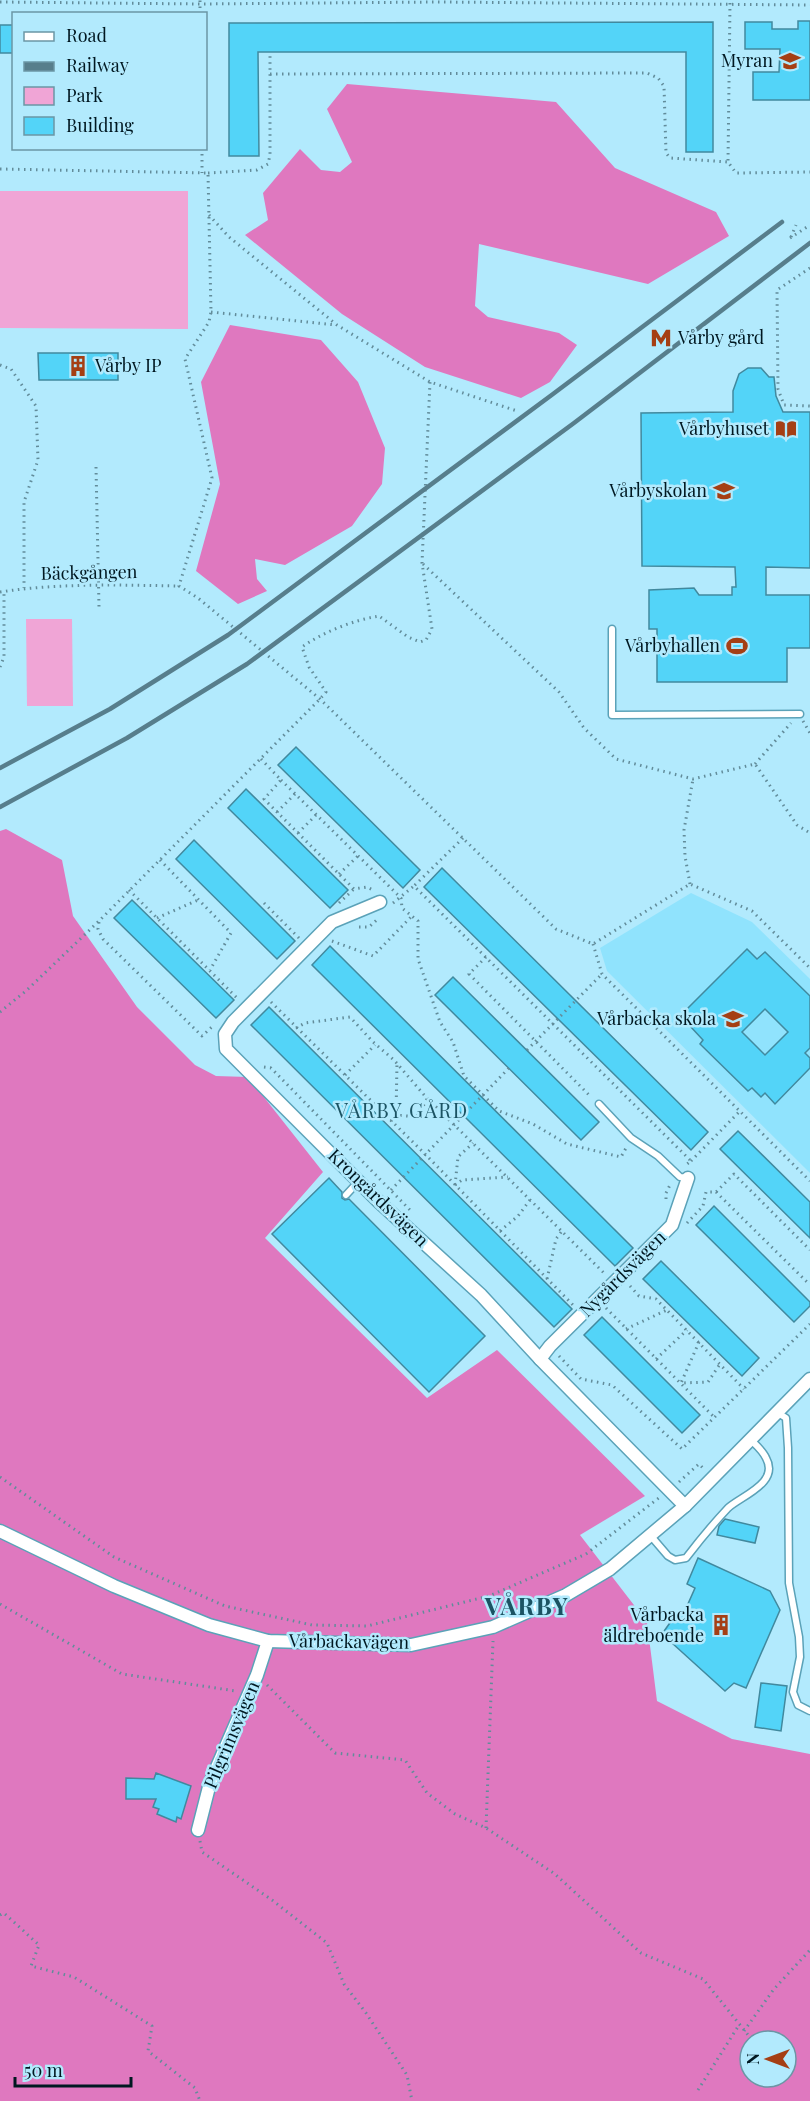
<svg xmlns="http://www.w3.org/2000/svg" width="810" height="2101" viewBox="0 0 810 2101" font-family="'Playfair Display',serif">
<rect width="100%" height="100%" fill="#b2eafd"/>
<polygon fill="#90e3fd" points="691,893 752,922 810,979 810,1173 607,971 600,948"/>
<g fill="#f0a5d6">
<polygon points="0,191 188,191 188,329 0,328"/>
<polygon points="72,619 73,706 27,706 26,619"/>
</g>
<g fill="#df78bf" fill-rule="evenodd">
<polygon points="347,84 556,102 615,168 716,212 729,236 648,284 479,244 475,306 488,317 559,333 577,345 550,382 521,398 425,367 342,314 245,235 268,220 263,193 300,149 321,170 340,172 352,162 327,109"/>
<polygon points="230,325 321,340 358,382 385,448 382,484 352,526 285,565 255,559 257,579 267,591 238,604 196,571 220,484 201,382"/>
<path d="M6 829 62 860 73 916 137 1007 195 1065 216 1076 248 1077 323 1172 265 1238 427 1398 497 1350 645 1496 580 1535 647 1622 657 1701 732 1739 810 1754V2101H0V831ZM750 2041H786V2077H750Z"/>
</g>
<g fill="#53d4f8" stroke="#41899e" stroke-width="1.5" fill-rule="evenodd">
<polygon points="798,21 810,21 810,100 753,100 753,72 779,72 780,49 745,49 745,22 772,22 772,29 798,29"/>
<polygon points="713,22 713,152 686,152 686,52 258,52 259,156 229,156 229,23"/>
<rect x="0" y="25" width="14" height="28"/>
<polygon points="38,353 118,353 118,380 39,380"/>
<polygon points="748,368 761,368 769,377 774,377 776,396 783,412 810,412 810,568 766,567 766,595 810,595 810,648 787,648 787,682 657,682 657,629 649,629 649,590 694,588 699,595 732,595 732,587 736,587 735,567 642,566 641,413 733,412 733,391 739,374"/>
<polygon points="296,747 420,870 403,888 278,765"/>
<polygon points="246,789 348,890 330,908 228,808"/>
<polygon points="194,840 295,941 277,959 176,859"/>
<polygon points="442,868 708,1132 691,1150 424,887"/>
<polygon points="132,900 234,1000 216,1018 114,918"/>
<polygon points="330,946 633,1248 615,1266 312,965"/>
<path d="M747 949 757 959 765 952 810 996V1048L805 1053 810 1058V1068L775 1104 765 1093 761 1097 752 1088 748 1091 700 1044 703 1040 690 1026 693 1023 683 1013ZM765 1009 788 1032 765 1055 742 1032Z"/>
<polygon points="453,977 599,1122 581,1140 435,995"/>
<polygon points="269,1007 572,1309 554,1327 251,1025"/>
<polygon points="738,1131 810,1202 810,1238 720,1149"/>
<polygon points="329,1178 342,1192 342,1198 345,1200 349,1199 485,1336 429,1392 272,1234"/>
<polygon points="714,1206 810,1302 810,1306 794,1322 696,1225"/>
<polygon points="661,1261 759,1358 742,1376 643,1279"/>
<polygon points="602,1317 700,1415 682,1433 584,1335"/>
<polygon points="725,1519 759,1527 755,1543 717,1535 719,1526"/>
<polygon points="698,1558 770,1591 780,1610 746,1688 734,1683 725,1691 662,1634 677,1613 683,1615 695,1588 687,1584"/>
<polygon points="761,1683 787,1686 781,1731 755,1727"/>
<polygon points="156,1773 191,1786 181,1819 177,1817 176,1822 157,1814 159,1809 153,1807 156,1799 126,1799 126,1778 154,1779"/>
</g>
<g fill="none" stroke-linecap="round" stroke-linejoin="round">
<defs>
<g id="lane">
<polyline points="612,629 612,715 800,714"/>
<polyline points="599,1104 631,1138 658,1156 680,1177 688,1178"/>
<polyline points="346,1195 358,1182"/>
<polyline points="778,1413 786,1418 788,1448 789,1583 799,1637 800,1657 793,1692 798,1705 810,1711"/>
<path d="M650 1535 668 1556 675 1560 686 1558C699 1541 713 1524 728 1508 741 1496 780 1483 766 1458 763 1451 756 1445 751 1440"/>
</g>
<g id="street">
<polyline points="380,902 332,922 233,1022 225,1034 226,1049 379,1202 481,1295 540,1359 685,1506"/>
<polyline points="540,1359 550,1346 672,1225 688,1178"/>
<polyline points="0,1531 114,1586 209,1625 268,1641 411,1645 493,1627 566,1595 610,1569 685,1506 810,1379"/>
<polyline points="198,1830 210,1783 257,1675 268,1641"/>
</g>
</defs>
<use href="#lane" stroke="#5ba2b8" stroke-width="9"/>
<use href="#street" stroke="#5ba2b8" stroke-width="15"/>
<g stroke="#628c9a" stroke-width="3" stroke-dasharray="1.5 4.5" stroke-linecap="butt">
<polyline points="0,2 200,4 437,2 810,5"/>
<polyline points="730,3 728,162 736,173 810,172"/>
<polyline points="200,14 200,0"/>
<polyline points="270,74 647,73 658,78 664,86 666,153 670,158 728,162"/>
<polyline points="202,148 202,173"/>
<polyline points="0,169 208,173 211,312 209,322 185,359 212,478 179,586 198,598 320,699 556,929 593,944 690,884 752,911 810,968"/>
<polyline points="208,173 257,170 268,164 270,155 270,52"/>
<polyline points="209,215 229,237 337,325 430,382 517,411"/>
<polyline points="791,237 796,225"/>
<polyline points="790,238 810,225"/>
<polyline points="810,268 777,290 778,389 784,405 810,406"/>
<polyline points="211,312 336,325"/>
<polyline points="0,365 11,369 36,406 38,460 24,502 24,588"/>
<polyline points="96,467 99,607"/>
<polyline points="423,564 559,692 584,728 616,759 693,779 755,764 797,825 810,833"/>
<path d="M0 592C59 583 119 585 179 586"/>
<polyline points="0,667 4,657 4,591"/>
<polyline points="803,721 810,733"/>
<polyline points="261,759 281,780 264,799 354,889 367,887 373,890"/>
<polyline points="755,764 791,723"/>
<polyline points="281,780 401,898 402,908 418,921 418,959 440,1022 453,1042 464,1076 499,1111 533,1124 567,1144 621,1157 626,1148"/>
<polyline points="277,812 295,794"/>
<polyline points="298,833 316,815"/>
<polyline points="463,838 414,886 691,1161 687,1164"/>
<polyline points="160,860 231,933 210,970"/>
<polyline points="339,874 358,856"/>
<polyline points="690,884 685,856 684,830 693,779"/>
<polyline points="129,890 238,999"/>
<polyline points="264,903 300,939"/>
<polyline points="339,903 354,889"/>
<polyline points="393,903 414,886"/>
<polyline points="157,918 198,900"/>
<polyline points="99,922 98,929 103,939 202,1036 214,1025"/>
<polyline points="359,927 369,927 379,918"/>
<polyline points="332,941 373,956 412,916"/>
<polyline points="593,944 602,974 810,1181"/>
<polyline points="486,957 469,974 591,1097"/>
<polyline points="271,1002 425,1154 573,1305"/>
<path d="M0 1012 27 990 100 920 320 699 326 692 309 667 302 647C323 632 354 620 379 616L408 637 420 642 426 640 432 629 422 563 430 382"/>
<polyline points="296,1028 305,1023 350,1017 373,1042 394,1060 425,1096 605,1274"/>
<polyline points="527,1050 602,974"/>
<polyline points="264,1067 271,1068 411,1211"/>
<polyline points="345,1075 375,1045"/>
<polyline points="396,1115 397,1063"/>
<polyline points="391,1121 396,1115 417,1117 427,1099"/>
<polyline points="691,1161 740,1111"/>
<polyline points="455,1185 462,1180 508,1177"/>
<polyline points="455,1185 458,1157 473,1143"/>
<polyline points="391,1190 509,1068"/>
<polyline points="716,1192 808,1283 810,1282"/>
<polyline points="666,1199 666,1193 671,1183"/>
<polyline points="687,1223 703,1206 706,1192 716,1192 734,1174 810,1250"/>
<polyline points="500,1231 518,1216 530,1200"/>
<polyline points="547,1279 556,1239 562,1231"/>
<polyline points="630,1286 639,1296 656,1299 744,1389"/>
<polyline points="606,1308 715,1418"/>
<polyline points="626,1329 667,1310"/>
<polyline points="699,1342 681,1383 708,1382 720,1364"/>
<polyline points="559,1356 581,1379 612,1385 682,1449 810,1324"/>
<polyline points="656,1359 687,1330"/>
<polyline points="0,1477 114,1557 225,1606 312,1625 367,1626 489,1596 586,1554 660,1497"/>
<polyline points="679,1482 699,1464 703,1468"/>
<polyline points="0,1604 122,1674 236,1691"/>
<polyline points="267,1685 335,1753 405,1760 427,1793 455,1814 486,1828 555,1874 641,1953 703,1979 753,2041"/>
<polyline points="486,1828 493,1641"/>
<polyline points="200,1841 202,1852 272,1900 327,1943 344,1984 366,2013 407,2075 412,2101"/>
<polyline points="0,1915 4,1913 39,1945 31,1966 74,1977 152,2026 148,2051 195,2088 200,2101"/>
<polyline points="744,2031 774,1989 810,1950"/>
<polyline points="698,2090 739,2025"/>
</g>
<use href="#lane" stroke="#fff" stroke-width="6"/>
<use href="#street" stroke="#fff" stroke-width="12"/>
<g stroke="#577e8c" stroke-width="4.5">
<polyline points="0,768 110,709 228,635 553,394 782,222"/>
<polyline points="0,807 127,738 247,664 574,423 810,243"/>
</g>
</g>
<defs>
<symbol id="school-bare" viewBox="-9 -9 18 18"><path d="M0-5L7-2L0 1L-7-2ZM-4 1L0 2.5L4 1V4Q0 6-4 4Z" fill="#a53f14" stroke="#b2eafd" stroke-width="2.5" paint-order="stroke"/></symbol>
<symbol id="metro-bare" viewBox="-9 -9 18 18"><path d="M-5.5 5V-5H-3L0 0L3-5H5.5V5H3V-.5L0 4L-3-.5V5Z" fill="#a53f14" stroke="#b2eafd" stroke-width="2.5" paint-order="stroke"/></symbol>
<symbol id="building-bare" viewBox="-9 -9 18 18"><path d="M-4-6H4V6H1V3H-1V6H-4ZM-2.5-4.3h1.7v1.8h-1.7ZM.8-4.3h1.7v1.8H.8ZM-2.5-1h1.7V.8h-1.7ZM.8-1h1.7V.8H.8Z" fill="#a53f14" stroke="#b2eafd" stroke-width="2.5" paint-order="stroke"/></symbol>
<symbol id="library-bare" viewBox="-9 -9 18 18"><path d="M-6-4Q-3-5.5-.7-3.5V5Q-3 3-6 4ZM6-4Q3-5.5 .7-3.5V5Q3 3 6 4Z" fill="#a53f14" stroke="#b2eafd" stroke-width="2.5" paint-order="stroke"/></symbol>
<symbol id="stadium-bare" viewBox="-9 -9 18 18"><path d="M0-5a6.5 5 0 1 0 0 10a6.5 5 0 1 0 0-10ZM-3.5-1.8h7v3.6h-7Z" fill="#a53f14" stroke="#b2eafd" stroke-width="2.5" paint-order="stroke"/></symbol>
</defs>
<g fill-rule="evenodd">
<use href="#school-bare" x="775" y="46" width="30" height="30"/>
<use href="#metro-bare" x="646" y="323" width="30" height="30"/>
<use href="#building-bare" x="63" y="351" width="30" height="30"/>
<use href="#library-bare" x="771" y="414" width="30" height="30"/>
<use href="#school-bare" x="709" y="476" width="30" height="30"/>
<use href="#stadium-bare" x="722" y="631" width="30" height="30"/>
<use href="#school-bare" x="718" y="1004" width="30" height="30"/>
<use href="#building-bare" x="706" y="1610" width="30" height="30"/>
</g>
<g text-anchor="middle" stroke-width="5" stroke-linejoin="round" paint-order="stroke">
<g font-size="18" fill="#001821" stroke="#b2eafd" text-anchor="end">
<text x="773" y="67">Myran</text>
<text x="678" y="344" text-anchor="start">Vårby gård</text>
<text x="95" y="372" text-anchor="start">Vårby IP</text>
<text x="769" y="435">Vårbyhuset</text>
<text x="707" y="497">Vårbyskolan</text>
<text x="720" y="652">Vårbyhallen</text>
<text x="716" y="1025">Vårbacka skola</text>
<text x="704" y="1621">Vårbacka<tspan x="704" dy="21">äldreboende</tspan></text>
</g>
<g font-size="18" fill="#001821" stroke="#b2eafd">
<text transform="translate(89 573) rotate(-1)" y="6">Bäckgången</text>
<text transform="translate(378 1198) rotate(44)" y="6">Krongårdsvägen</text>
<text transform="translate(623 1274) rotate(-45)" y="6">Nygårdsvägen</text>
<text transform="translate(349 1642) rotate(1)" y="6">Vårbackavägen</text>
<text transform="translate(232 1735) rotate(-67)" y="6">Pilgrimsvägen</text>
</g>
<g font-size="20" letter-spacing="1.5" fill="#1b5363" stroke="#b2eafd">
<text x="402" y="1118">VÅRBY GÅRD</text>
</g>
<g font-size="24" font-weight="bold" letter-spacing="1.5" fill="#1b5363" stroke="#b2eafd">
<text x="527" y="1615">VÅRBY</text>
</g>
</g>
<rect x="12" y="12" width="195" height="138" fill="#b2eafd" stroke="#6b96a5" stroke-width="1.5"/>
<rect x="24" y="32" width="30" height="9" fill="#ffffff" stroke="#6b96a5" stroke-width="1.5"/>
<text x="66" y="42" font-size="18" fill="#001821">Road</text>
<rect x="24" y="62" width="30" height="9" fill="#577e8c" stroke="#6b96a5" stroke-width="1.5"/>
<text x="66" y="72" font-size="18" fill="#001821">Railway</text>
<rect x="24" y="87" width="30" height="18" fill="#f0a5d6" stroke="#6b96a5" stroke-width="1.5"/>
<text x="66" y="102" font-size="18" fill="#001821">Park</text>
<rect x="24" y="117" width="30" height="18" fill="#53d4f8" stroke="#6b96a5" stroke-width="1.5"/>
<text x="66" y="132" font-size="18" fill="#001821">Building</text>
<g transform="translate(768 2059) rotate(270)"><circle r="28" fill="#b2eafd" stroke="#6b96a5" stroke-width="1.5"/>
<path d="M0-4.5L10 22L0 15L-10 22Z" fill="#a53f14"/>
<text y="-9" font-size="16" font-weight="bold" text-anchor="middle" fill="#001821">N</text>
</g>
<path d="M15 2077v9h116v-9" fill="none" stroke="#001821" stroke-width="3"/>
<text x="24" y="2077" font-size="18" fill="#001821" stroke="#b2eafd" stroke-width="4.5" paint-order="stroke">50 m</text>
</svg>
